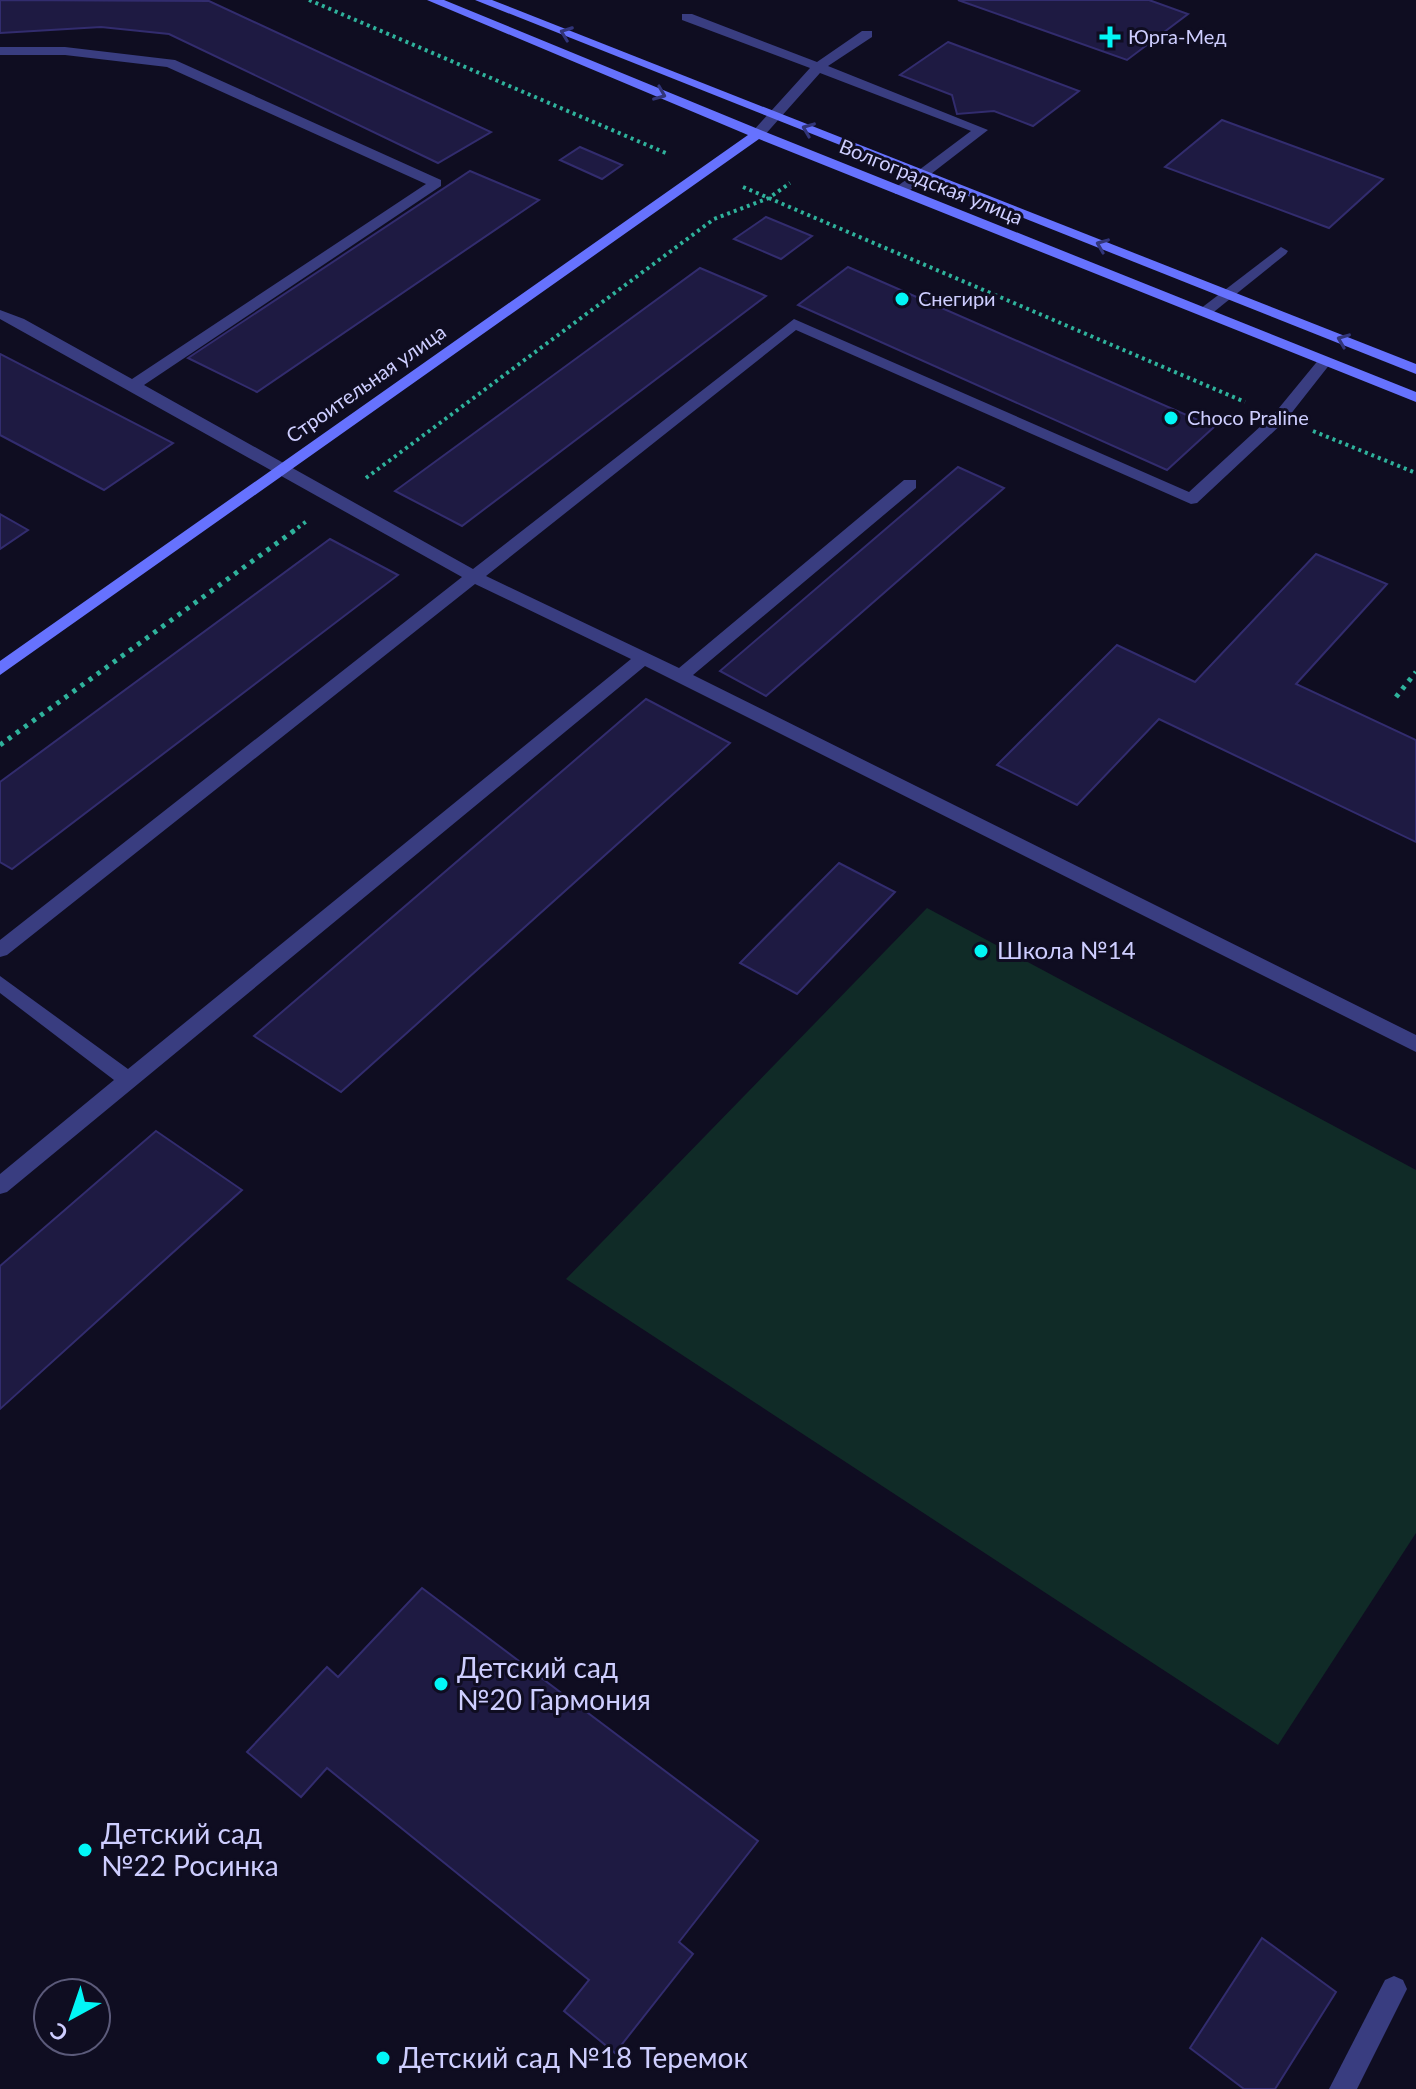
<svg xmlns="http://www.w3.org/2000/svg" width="1416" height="2089" viewBox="0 0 1416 2089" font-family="Lato,sans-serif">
<rect width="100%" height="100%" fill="#0f0d21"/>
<polygon fill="#102b27" points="927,908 1416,1170 1416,1533 1278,1745 566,1279"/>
<g fill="#1e1a42" stroke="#322c6e" stroke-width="2">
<polygon points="0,0 209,1 491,132 438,163 169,34 101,27 0,33"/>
<polygon points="958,0 1149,0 1188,14 1127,60"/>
<polygon points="948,42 1079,91 1033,126 994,111 957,114 952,95 900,75"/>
<polygon points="1222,120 1383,179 1329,228 1165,167"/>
<polygon points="580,147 622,165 602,179 560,160"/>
<polygon points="470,171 539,200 257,392 188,358"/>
<polygon points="766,217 812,236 781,259 734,239"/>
<polygon points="848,267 1214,427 1167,470 798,305"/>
<polygon points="700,268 766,296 462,526 395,491"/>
<polygon points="0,354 173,443 104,490 0,435"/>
<polygon points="958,467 1004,488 766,696 720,671"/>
<polygon points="0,514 28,530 0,549"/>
<polygon points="330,539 398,575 12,869 0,862 0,782"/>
<polygon points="1316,554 1387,584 1296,684 1416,740 1416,842 1159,719 1077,805 997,765 1117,645 1195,682"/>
<polygon points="646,699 730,743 341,1092 254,1036"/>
<polygon points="839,863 895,892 797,994 740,963"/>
<polygon points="156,1131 242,1190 0,1409 0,1266"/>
<polygon points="422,1588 758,1841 679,1942 693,1954 615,2053 564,2011 589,1980 327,1768 301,1797 247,1752 327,1667 338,1677"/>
<polygon points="1262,1938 1336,1992 1275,2089 1244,2089 1190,2048"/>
</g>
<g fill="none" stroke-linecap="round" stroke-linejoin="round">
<g stroke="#2fb29c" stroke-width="4" stroke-dasharray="3 4" stroke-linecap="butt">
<polyline points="309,0 668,154"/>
<polyline points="743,187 1245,402"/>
<polyline points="1313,431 1416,473"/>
<polyline points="366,478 714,219 769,198 790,183"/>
<polyline points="292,532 307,521"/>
</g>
<g stroke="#2fb29c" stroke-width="5" stroke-dasharray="4 6" stroke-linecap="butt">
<polyline points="1396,697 1416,672"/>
<polyline points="0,745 295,530"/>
</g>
<g fill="#393d80" fill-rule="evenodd">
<polygon points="682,14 692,14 817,62 862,31 872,31 872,37 828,66 988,130 905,194 895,194 895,188 971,131 820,73 763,137 753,137 753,131 810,68 682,20"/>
<polygon points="0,47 65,47 175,60 441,180 441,186 144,385 473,569 794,319 1189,492 1274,414 1320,358 1330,358 1330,364 1286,420 1197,503 1191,504 796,330 486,576 679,668 904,480 916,480 916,488 693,675 1416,1035 1416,1052 645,666 7,1192 0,1194 0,1174 114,1080 0,993 0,976 128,1069 631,659 475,584 7,955 0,957 0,940 462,577 0,319 0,310 24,319 132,379 426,184 167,67 65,55 0,55"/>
<polygon points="1281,247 1288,251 1286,254 1210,315 1200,315 1200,309"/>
<polygon points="1394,1976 1403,1980 1407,1989 1357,2089 1329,2089 1385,1980"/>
</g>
<g fill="#6672fe" fill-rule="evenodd">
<polygon points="427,0 444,0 763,131 1416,392 1416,402 759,139 0,675 0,661 748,135"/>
<polygon points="475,0 492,0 1416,364 1416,374"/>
</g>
</g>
<defs><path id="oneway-chevron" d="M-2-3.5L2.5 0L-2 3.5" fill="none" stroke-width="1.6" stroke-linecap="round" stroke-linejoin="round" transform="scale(2)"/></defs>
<g stroke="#323579">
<use href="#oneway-chevron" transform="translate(566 33) rotate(-159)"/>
<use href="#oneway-chevron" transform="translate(660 94) rotate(22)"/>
<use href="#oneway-chevron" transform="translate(808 129) rotate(-158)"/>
<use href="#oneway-chevron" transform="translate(1102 245) rotate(-158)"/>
<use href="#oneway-chevron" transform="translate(1343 340) rotate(-158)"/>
</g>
<g fill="#02f6f6" stroke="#0f0d21" stroke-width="3">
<path d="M1106 25h8v8h8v8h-8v8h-8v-8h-8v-8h8z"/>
<circle cx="902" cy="299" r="8"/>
<circle cx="1171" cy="418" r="8"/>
<circle cx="981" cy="951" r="8"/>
<circle cx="441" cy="1684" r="8"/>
<circle cx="85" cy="1850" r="8"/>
<circle cx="383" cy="2058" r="8"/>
</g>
<g text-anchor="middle" stroke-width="6" stroke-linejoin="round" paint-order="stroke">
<g font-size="20" fill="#ceceff" stroke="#0f0d21" text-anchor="start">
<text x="1128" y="44">Юрга-Мед</text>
<text x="918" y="306">Снегири</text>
<text x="1187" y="425">Choco Praline</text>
</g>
<g font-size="20" fill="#ceceff" stroke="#0f0d21">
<text transform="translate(931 182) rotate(22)" y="7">Волгоградская улица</text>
<text transform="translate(366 384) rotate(-35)" y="7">Строительная улица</text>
</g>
<g font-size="24" fill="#ceceff" stroke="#0f0d21" text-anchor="start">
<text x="997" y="959">Школа №14</text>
</g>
<g font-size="28" fill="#ceceff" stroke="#0f0d21" text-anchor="start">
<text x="457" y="1678">Детский сад<tspan x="457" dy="32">№20 Гармония</tspan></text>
<text x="101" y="1844">Детский сад<tspan x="101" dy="32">№22 Росинка</tspan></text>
<text x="399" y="2068">Детский сад №18 Теремок</text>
</g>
</g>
<g transform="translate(72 2017) rotate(220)"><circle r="38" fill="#0f0d21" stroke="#5b5a7a" stroke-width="2"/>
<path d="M0-6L14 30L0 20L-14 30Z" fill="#02f6f6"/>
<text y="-12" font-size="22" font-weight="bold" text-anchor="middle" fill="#ceceff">С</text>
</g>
</svg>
